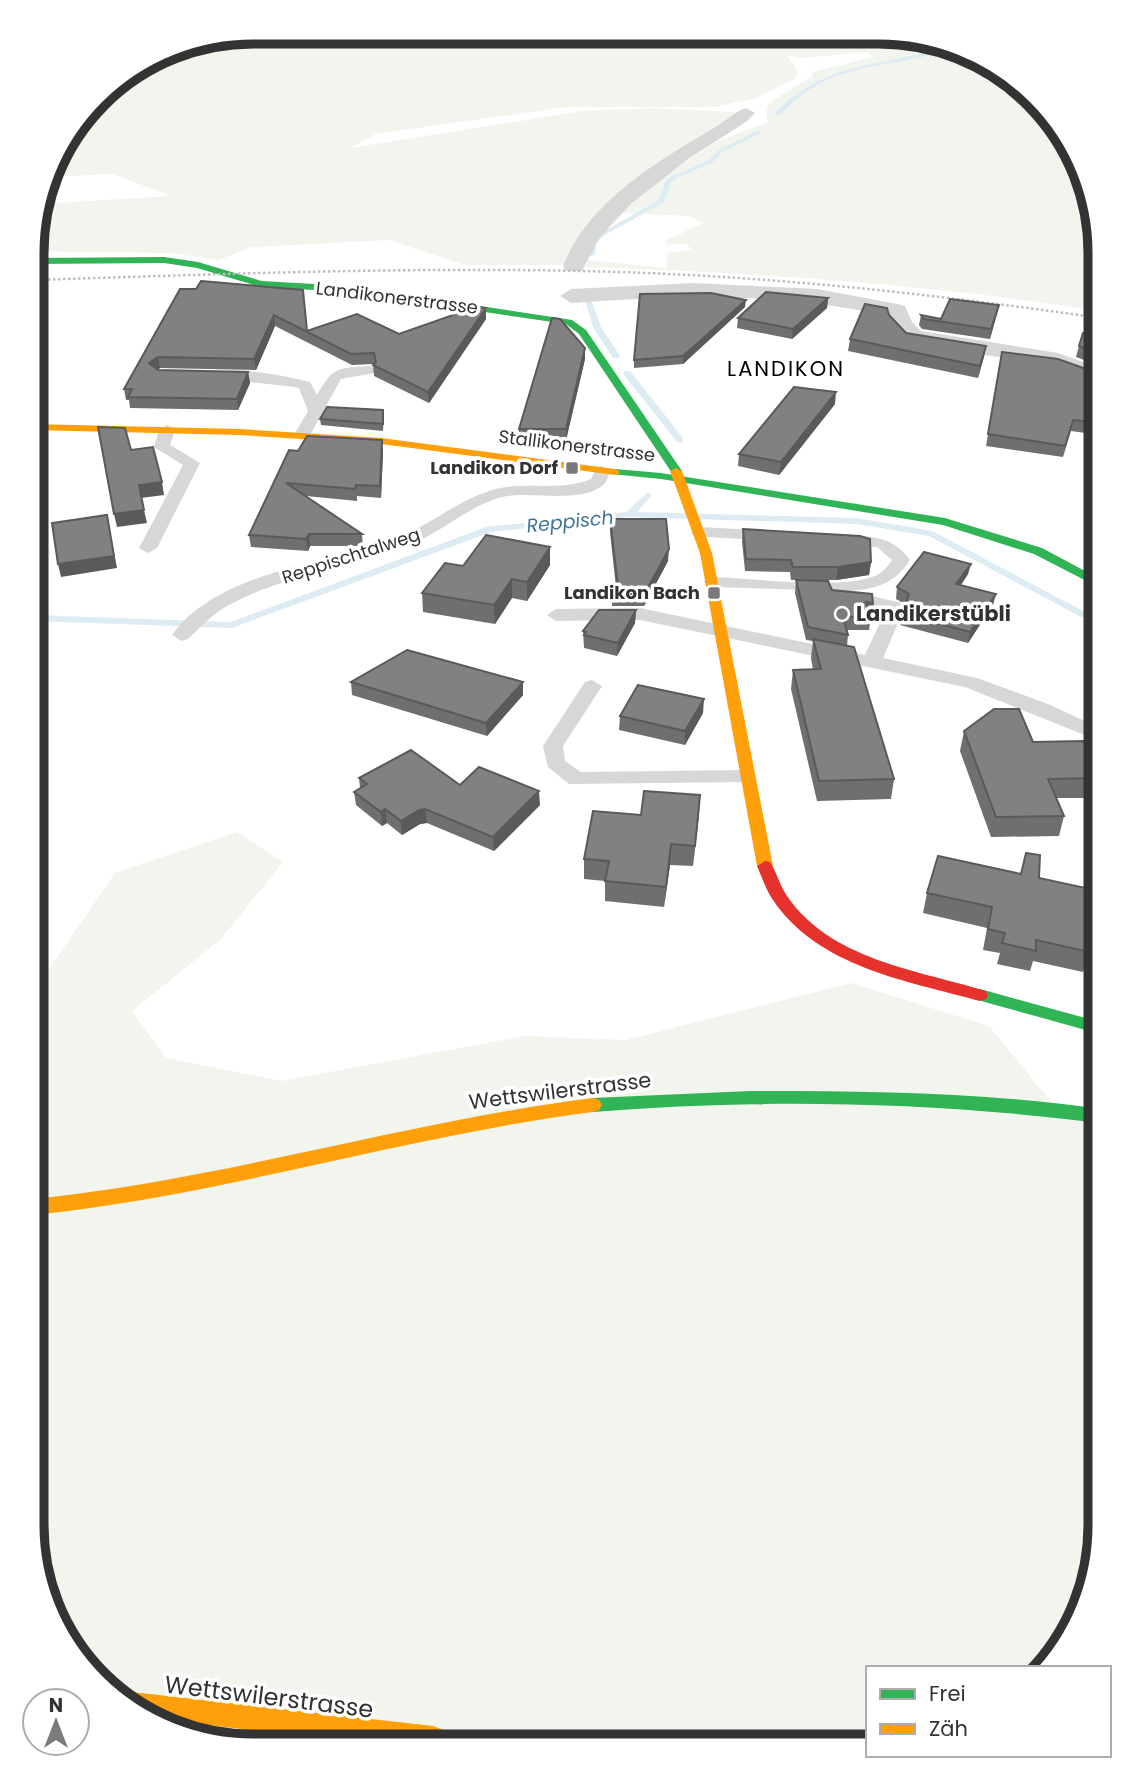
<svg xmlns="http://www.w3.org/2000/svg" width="1132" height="1778" viewBox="0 0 1132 1778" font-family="Poppins,sans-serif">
<rect width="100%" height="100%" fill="#fff"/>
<g fill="#f1f5ed">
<path d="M253 32 909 33 1014 77 1084 168 1100 253V311C929 284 758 273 585 267L588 260 667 268V253L692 250 686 243 667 245 665 241 703 223 689 216 621 213 675 168 718 141 768 122 766 113 769 103 811 77 813 72 873 57 867 52 802 58 786 55 795 66 797 75 794 79 756 98 715 107H566L376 134 350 148 583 111 650 108 734 112 736 117 700 140 565 265H465L389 240 252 247 218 260 171 253 33 251V224L40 204 171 196 113 174 48 177C64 124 117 72 167 49 192 38 226 37 253 32Z"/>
<path d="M237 832 283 862 221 939 132 1011 166 1058 281 1081 525 1036 626 1040 851 983 989 1026 1062 1115 1100 1117V1540C1092 1581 1079 1641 1045 1668H868V1746L224 1745 118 1701 48 1610 32 1525V971L47 972 115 873Z"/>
</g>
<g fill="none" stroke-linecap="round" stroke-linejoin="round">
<g fill="#ddebf3" fill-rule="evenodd">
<path d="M936 50 938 53C899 64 853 65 817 85 803 93 791 104 779 115L774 114C824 63 872 67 936 50Z"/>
<polygon points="759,130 761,133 722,152 712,163 676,178 671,183 664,202 603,236 596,244 595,255 590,256 590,244 599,234 659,200 665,182 672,176 708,161 718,150"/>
<polygon points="584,297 591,299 601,327 620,356 619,358 613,358 593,327"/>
<polygon points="624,371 630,371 683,438 683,442 677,442 624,375"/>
<polygon points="648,492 652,495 637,512 857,518 932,531 1100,620 1100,627 929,536 857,524 629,517 491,532 232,628 33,621 33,615 231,622 486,527 626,512"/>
</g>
<g fill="#d7d7d7" fill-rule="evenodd">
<path d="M369 366 374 367V373L341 379 310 435 302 440 294 435 308 411 299 388C285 385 216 380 212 376 226 363 291 377 310 382L317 395C333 367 337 368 369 366Z"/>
<polygon points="167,425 175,430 170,445 200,463 157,548 148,553 139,548 183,465 154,447 159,430"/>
<path d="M602 466 610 471 606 482C585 506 531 490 502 497 469 506 443 531 412 544 351 569 282 574 224 608 210 616 200 628 188 639L181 641 172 635C220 569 329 565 400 537 433 523 461 498 496 489 527 481 560 492 591 479L596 468Z"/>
<polygon points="700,527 774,531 783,536 774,541 694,536 691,532"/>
<path d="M840 535C868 536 893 535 910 560 895 584 875 589 849 591L902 603 905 607 883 658 977 678 1048 704 1100 728V741L965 687 640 620 556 621 547 615 556 609 640 608 865 655 886 610 838 600 835 596 841 591 712 587 703 582 712 577C754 578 833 590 872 577 881 574 887 568 892 560L877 547 834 544 831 540 834 536Z"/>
<polygon points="592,680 602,686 563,746 565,761 581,772 747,770 757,776 747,782 569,784 548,767 543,746 585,682"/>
</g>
<g fill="#d7d7d7" fill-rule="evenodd">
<path d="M746 108 755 113 746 122 688 159 632 203 599 238 582 271H566L563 266C588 202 658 161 714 128 725 122 735 111 746 108Z"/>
<path d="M694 283 817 289 897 304 905 306 912 322 921 331 1058 353 1100 368V383L1053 366 905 342 889 324 887 316C782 292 677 295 571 303L560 296 571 289Z"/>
</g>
<g fill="#30b455" fill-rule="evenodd">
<polygon points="164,257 198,262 262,281 349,286 572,320 586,330 682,471 672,473 579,334 566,324 349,292 261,287 197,268 164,263 33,264 33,258"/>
<polygon points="615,469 661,473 945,518 1042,548 1100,579 1100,588 1034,554 943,525 661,479 611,474 611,470"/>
<polygon points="980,989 1100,1022 1100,1034 974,999 972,995 974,991"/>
<path d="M750 1091C867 1091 984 1092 1100 1109V1123C933 1102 761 1098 593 1112L587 1110 584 1105 587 1100 593 1098Z"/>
</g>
<g fill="#ff9f0a" fill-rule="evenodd">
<polygon points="33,424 240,429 381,438 615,469 621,472 615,475 381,444 240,435 33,430"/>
<polygon points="676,468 682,471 712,553 773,866 765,871 757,866 700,553 670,471"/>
<path d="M593 1098 599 1100 602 1105 599 1110 593 1112C404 1136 222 1196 32 1215V1199C222 1180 404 1122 593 1098Z"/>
<polygon points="123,1691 433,1726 459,1736 463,1745 378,1745 165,1720 118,1701 114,1694"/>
</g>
<path fill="#e5322d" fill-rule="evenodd" d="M765 861 770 862C777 873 780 886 787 896 831 960 917 970 986 991L988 995 986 999 980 1001C907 981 818 967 773 900 766 890 762 877 757 866Z"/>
<path stroke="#bebebe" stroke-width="2.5" stroke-dasharray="2.5 2.5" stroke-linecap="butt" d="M33 280C228 274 423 266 619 272 780 277 940 295 1100 318"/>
</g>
<g fill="#6f6f6f">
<polygon points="201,281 307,331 399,334 486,308 486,319 429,403 374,376 373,364 352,365 275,326 256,370 160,368 157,370 248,372 250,383 238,410 130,408 129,400 126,400 124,389 196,289"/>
<polygon points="828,298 827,308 792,339 737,328 738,318"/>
<polygon points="999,305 990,339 922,329 919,325 921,315 941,319"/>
<polygon points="745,307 683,364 634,368 634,360"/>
<polygon points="889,315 906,333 986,346 978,378 848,351 850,339"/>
<polygon points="1100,335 1100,366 1076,357 1079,346"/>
<polygon points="585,348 585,359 566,440 519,440 519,429"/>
<polygon points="1002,352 1100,374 1100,435 1071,431 1063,457 986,446"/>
<polygon points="835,404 779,475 738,466 739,454"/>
<polygon points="384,416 383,431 321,425 320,419"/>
<polygon points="382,440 383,452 381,498 357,496 357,501 306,496 362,534 363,546 310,546 308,551 251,547 249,535 298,451"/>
<polygon points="610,519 668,561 644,606 612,606 612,593 616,588 610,532"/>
<polygon points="743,529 871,562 869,575 836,580 791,580 790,572 745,571 742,542"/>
<polygon points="550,547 550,565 527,601 512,598 495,624 423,612 422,593 463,566"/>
<polygon points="968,574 961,585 993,605 968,643 900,625 902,614 905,604 896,599 897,587"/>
<polygon points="796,580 832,590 873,604 869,630 847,630 848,635 847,646 894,779 891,799 817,801 791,689 793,670 813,670 811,658 813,641 806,640 795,593"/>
<polygon points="636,610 635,623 617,656 584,648 583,631"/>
<polygon points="351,682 523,695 487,736 352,695"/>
<polygon points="703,713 685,745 619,730 620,716"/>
<polygon points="964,731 1033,742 1100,778 1095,798 1056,798 1064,816 1059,836 991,837 960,751"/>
<polygon points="359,778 460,785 540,805 494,851 427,823 420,824 402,835 387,823 382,826 356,805 354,792 360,788"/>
<polygon points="641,815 699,815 693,866 670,865 664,907 605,901 605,881 584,879 584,859"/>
<polygon points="1039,878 1100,902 1100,959 1088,956 1083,972 1033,961 1030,971 997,964 1000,953 983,950 987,928 923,913 927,893"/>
</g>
<g fill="#5a5a5a">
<polygon points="828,298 827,308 792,339 793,329"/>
<polygon points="746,300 745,307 683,364 683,356"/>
<polygon points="999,305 997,314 990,339 991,329"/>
<polygon points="486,308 486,319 429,403 428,392"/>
<polygon points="274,315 275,326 256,370 254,359"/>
<polygon points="986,346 984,357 978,378 980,366"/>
<polygon points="585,348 585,359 566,440 566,429"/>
<polygon points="158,357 160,368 151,374 149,363"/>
<polygon points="248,372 250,383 238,410 237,399"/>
<polygon points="836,392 835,404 779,475 781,462"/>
<polygon points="382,440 383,452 381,498 380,486"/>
<polygon points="162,482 164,495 141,498 139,485"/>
<polygon points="144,510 147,523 117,527 114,514"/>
<polygon points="107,515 117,568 61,577 58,564"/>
<polygon points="309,534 310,546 308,551 306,539"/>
<polygon points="550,547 550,565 527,601 527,582"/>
<polygon points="669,549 668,561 644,606 645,593"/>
<polygon points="871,562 869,575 836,580 838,567"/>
<polygon points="971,564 968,574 954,595 956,584"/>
<polygon points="512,579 512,598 495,624 494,605"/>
<polygon points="996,594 993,605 968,643 970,632"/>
<polygon points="636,610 635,623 617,656 618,643"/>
<polygon points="523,682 523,695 487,736 486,723"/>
<polygon points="704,699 703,713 685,745 685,731"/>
<polygon points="539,791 540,805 494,851 493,837"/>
<polygon points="700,795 699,815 693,866 695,846"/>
<polygon points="385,809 387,823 382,826 381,812"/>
<polygon points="425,809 427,823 420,824 402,835 401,821 419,810"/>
<polygon points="671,844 670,865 664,907 666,887"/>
</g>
<g fill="#818181" stroke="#5a5a5a" stroke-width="2">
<polygon points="201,281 303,290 307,331 357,314 399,334 476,307 486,308 428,392 373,365 376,362 374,353 351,354 274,315 254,359 158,357 149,363 158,370 248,372 237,399 128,397 132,389 124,389 180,289 196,289"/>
<polygon points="766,292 828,298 793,329 738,318"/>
<polygon points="711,293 746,300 683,356 634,360 640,294"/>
<polygon points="950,299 999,305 991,329 924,319 921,315 941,319"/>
<polygon points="865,304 887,308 889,315 906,333 986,346 980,366 850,339"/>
<polygon points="552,318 560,319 585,348 566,429 519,429"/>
<polygon points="1083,333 1100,335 1100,354 1079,346"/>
<polygon points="1002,352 1058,359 1100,374 1100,423 1073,420 1065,446 988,434"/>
<polygon points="794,387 836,392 781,462 739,454"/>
<polygon points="327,407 383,410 383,424 320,419"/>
<polygon points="98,427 125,428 131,450 153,447 162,482 139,485 144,510 114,514"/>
<polygon points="307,436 382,440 380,486 356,485 355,489 286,483 362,534 309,534 306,539 249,535 289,450 298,451"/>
<polygon points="107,515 114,556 58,564 52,523"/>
<polygon points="610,519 666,519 669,549 645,593 612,593 618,586"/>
<polygon points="743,529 860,536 870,539 871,562 838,567 793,567 791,560 746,559"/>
<polygon points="486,535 550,547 527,582 512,579 494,605 422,593 445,563 463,566"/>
<polygon points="924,552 971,564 956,584 996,594 970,632 902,614 909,594 897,587"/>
<polygon points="796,580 828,581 832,590 872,594 873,604 866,602 871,617 843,617 848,635 808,627"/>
<polygon points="599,610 636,610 618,643 584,635 586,632 583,631"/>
<polygon points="813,639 854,647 894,779 819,781 793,670 821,669"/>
<polygon points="407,650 523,682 486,723 351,682"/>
<polygon points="638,685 704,699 685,731 620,716"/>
<polygon points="994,709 1019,709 1033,742 1084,741 1100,778 1048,779 1064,816 996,817 964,731"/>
<polygon points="411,750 460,785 479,767 539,791 493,837 425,809 419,810 401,821 385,809 381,812 354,792 367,784 359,778"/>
<polygon points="644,791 700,795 695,846 671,844 666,887 605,881 609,861 584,859 593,811 641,815"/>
<polygon points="1026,853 1040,855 1039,878 1095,890 1100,902 1100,937 1092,935 1089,952 1036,940 1036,951 1002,943 1005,933 988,929 992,907 927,893 938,856 1021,874"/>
</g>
<g fill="#7a7a7a" stroke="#fff" stroke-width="2.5">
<rect x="565" y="461" width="14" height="14" rx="3.5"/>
<rect x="707" y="586" width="14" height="14" rx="3.5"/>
<circle cx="842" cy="614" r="7"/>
</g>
<g text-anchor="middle" stroke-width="7" stroke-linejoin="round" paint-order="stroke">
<g font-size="18" fill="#333" stroke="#fff">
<text transform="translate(397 298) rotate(7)" y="6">Landikonerstrasse</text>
<text transform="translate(577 446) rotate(7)" y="6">Stallikonerstrasse</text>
<text transform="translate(351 556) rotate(-18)" y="6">Reppischtalweg</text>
</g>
<g font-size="18" font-weight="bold" fill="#333" stroke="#fff" text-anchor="end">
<text x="558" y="474">Landikon Dorf</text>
<text x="700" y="599">Landikon Bach</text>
</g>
<g font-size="19" font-style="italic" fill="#3f7597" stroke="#fff">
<text transform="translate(570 521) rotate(-6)" y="7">Reppisch</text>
</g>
<g font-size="21" letter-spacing="2" fill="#000" stroke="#fff">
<text x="786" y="376">LANDIKON</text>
</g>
<g font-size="21" font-weight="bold" fill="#333" stroke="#fff" text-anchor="start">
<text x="856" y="621">Landikerstübli</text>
</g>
<g font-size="21" fill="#333" stroke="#fff">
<text transform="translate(560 1091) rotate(-7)" y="7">Wettswilerstrasse</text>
</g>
<g font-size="24" fill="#333" stroke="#fff">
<text transform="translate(269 1697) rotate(7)" y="8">Wettswilerstrasse</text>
</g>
</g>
<path d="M0 0H1132V1778H0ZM253 44H879A209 209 0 0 1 1088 253V1525A209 209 0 0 1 879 1734H253A209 209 0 0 1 44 1525V253A209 209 0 0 1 253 44Z" fill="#fff" fill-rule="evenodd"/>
<path fill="none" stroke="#333" stroke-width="9" d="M253 44H879A209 209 0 0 1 1088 253V1525A209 209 0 0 1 879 1734H253A209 209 0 0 1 44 1525V253A209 209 0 0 1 253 44Z"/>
<rect x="866" y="1666" width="245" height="91" fill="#ffffff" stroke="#adadad" stroke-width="2"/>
<rect x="880" y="1689" width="35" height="10" fill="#30b455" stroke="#adadad" stroke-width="2"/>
<text x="929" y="1701" font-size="21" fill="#333333">Frei</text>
<rect x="880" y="1724" width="35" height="10" fill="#ff9f0a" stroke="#adadad" stroke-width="2"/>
<text x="929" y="1736" font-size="21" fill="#333333">Zäh</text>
<g transform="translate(56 1722)"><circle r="33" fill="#ffffff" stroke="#adadad" stroke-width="2"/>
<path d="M0-5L12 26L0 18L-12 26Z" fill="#7a7a7a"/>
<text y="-10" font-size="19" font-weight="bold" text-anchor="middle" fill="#333333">N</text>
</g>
</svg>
